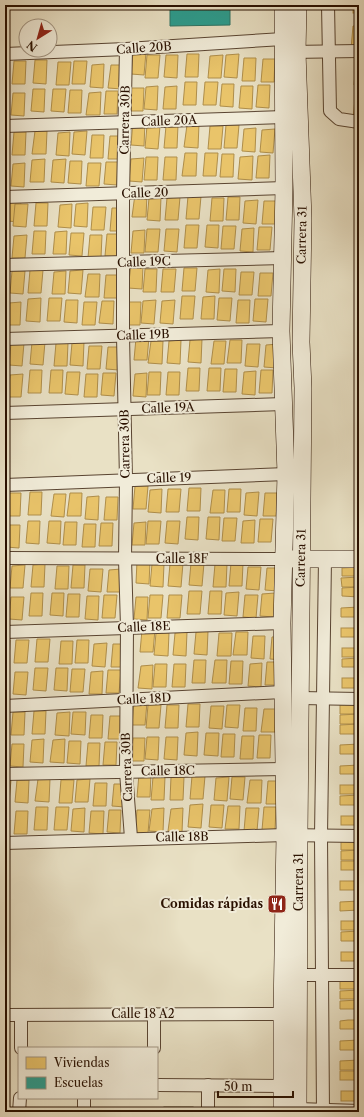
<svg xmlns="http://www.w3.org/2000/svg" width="364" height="1117" viewBox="0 0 364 1117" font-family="'Libre Caslon Text',serif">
<rect width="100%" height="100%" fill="#e9e1c5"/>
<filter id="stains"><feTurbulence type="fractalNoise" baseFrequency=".005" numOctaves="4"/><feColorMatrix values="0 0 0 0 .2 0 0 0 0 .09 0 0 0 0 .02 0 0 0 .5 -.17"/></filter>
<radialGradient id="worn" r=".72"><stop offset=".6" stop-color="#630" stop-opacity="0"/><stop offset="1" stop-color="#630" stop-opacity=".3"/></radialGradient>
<rect fill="#b8c294" stroke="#70694a" x="164" y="1107" width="29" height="5"/>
<g fill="#e9c46a" stroke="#af8e4a">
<rect x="353" y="5" width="6" height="8"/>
<polygon points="353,26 359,26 359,49 351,49"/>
<polygon points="133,52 146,52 144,75 131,74"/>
<polygon points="187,54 199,54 198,77 185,77"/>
<polygon points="239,54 237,78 224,77 226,55"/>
<polygon points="147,55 160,55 158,78 145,78"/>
<polygon points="166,55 178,55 177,78 164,77"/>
<polygon points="223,55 221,78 208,78 210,56"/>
<polygon points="244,58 256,58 255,81 242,81"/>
<polygon points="263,59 275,59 274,82 261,82"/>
<polygon points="35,60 47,60 46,84 33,83"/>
<polygon points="5,61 8,61 6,85 5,85"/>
<polygon points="14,61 26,61 25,84 12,84"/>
<polygon points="74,61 87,61 85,84 72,84"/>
<polygon points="58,62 71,62 69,85 56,85"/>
<polygon points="356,62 359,62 359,85 354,85"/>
<polygon points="104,64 103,88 90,87 92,65"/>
<polygon points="111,65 123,65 122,89 108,88"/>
<polygon points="185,82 197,82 196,105 183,105"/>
<polygon points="205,82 218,82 216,105 203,105"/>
<polygon points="222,84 234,84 233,107 220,106"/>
<polygon points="258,85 270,85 269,108 256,107"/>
<polygon points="158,86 157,110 144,109 146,87"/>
<polygon points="177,86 176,109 163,109 165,87"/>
<polygon points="241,86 253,86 252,109 239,108"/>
<polygon points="131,88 144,88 143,111 129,111"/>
<polygon points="33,89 45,89 44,112 31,111"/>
<polygon points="53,89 66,89 64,112 51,111"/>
<polygon points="70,90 82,90 81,113 68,113"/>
<polygon points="106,91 118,91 117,114 104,114"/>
<polygon points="101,92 100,115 86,115 89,93"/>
<polygon points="13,93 25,93 24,116 11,115"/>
<polygon points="355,98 359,98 359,121 353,121"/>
<polygon points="133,122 145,122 144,146 131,145"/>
<polygon points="199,124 198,148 184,147 187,125"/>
<polygon points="178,125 177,148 164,148 166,126"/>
<polygon points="226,125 239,125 237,148 224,148"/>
<polygon points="147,126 160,126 158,149 145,148"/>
<polygon points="210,126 223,126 221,149 208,149"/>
<polygon points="256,128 255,152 242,151 244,129"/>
<polygon points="275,129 273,153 260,152 262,130"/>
<polygon points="35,131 47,131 46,154 32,154"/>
<polygon points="87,131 85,155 72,154 74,132"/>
<polygon points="5,132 8,132 6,155 5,155"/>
<polygon points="14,132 26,132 25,155 12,155"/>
<polygon points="70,132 69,156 56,155 58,133"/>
<polygon points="92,135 104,135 103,158 90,158"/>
<polygon points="110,136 123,136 122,159 108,159"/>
<polygon points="185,153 197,153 196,176 182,176"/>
<polygon points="205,153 218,153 216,176 203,176"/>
<polygon points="222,154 234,154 233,177 220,177"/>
<polygon points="270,155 269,178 256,178 258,156"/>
<polygon points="253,156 252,180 238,179 240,157"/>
<polygon points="146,157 158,157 157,180 144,180"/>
<polygon points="165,157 177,157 176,180 163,180"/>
<polygon points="144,158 142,182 129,181 131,159"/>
<polygon points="45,159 44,182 30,182 32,160"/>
<polygon points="66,159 64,183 51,182 53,160"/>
<polygon points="70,161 82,161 81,184 68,183"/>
<polygon points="106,162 118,162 117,185 104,184"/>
<polygon points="25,163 24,187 11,186 13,164"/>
<polygon points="88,163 101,163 99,186 86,186"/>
<polygon points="135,194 147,194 146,217 132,217"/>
<polygon points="188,196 201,196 199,219 186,219"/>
<polygon points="161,197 160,221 147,220 149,198"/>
<polygon points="180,197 178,220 165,220 167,198"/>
<polygon points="228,197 240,197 239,220 226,220"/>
<polygon points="21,198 20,222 7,221 9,199"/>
<polygon points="212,198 224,198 223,221 210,221"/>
<polygon points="258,200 256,224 243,223 245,201"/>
<polygon points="264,201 277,201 275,224 262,224"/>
<polygon points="36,203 48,203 47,226 34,226"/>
<polygon points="88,203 87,227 74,226 76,204"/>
<polygon points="5,204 9,204 8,227 5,227"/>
<polygon points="15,204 28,204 26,227 13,226"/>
<polygon points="72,204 71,228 58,227 60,205"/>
<polygon points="93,207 106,207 104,230 91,230"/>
<polygon points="112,208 124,208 123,231 110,231"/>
<polygon points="186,225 199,225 197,248 184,248"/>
<polygon points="207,225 219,225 218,248 205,247"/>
<polygon points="223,226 236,226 234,249 221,249"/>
<polygon points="259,227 272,227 270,250 257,250"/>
<polygon points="254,228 253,252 240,251 242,229"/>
<polygon points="147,229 160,229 158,252 145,252"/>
<polygon points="166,229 179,229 177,252 164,251"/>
<polygon points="145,230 144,253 131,253 133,231"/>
<polygon points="34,231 46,231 45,254 32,254"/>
<polygon points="67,231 66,254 53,254 55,232"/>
<polygon points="71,233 84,233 82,256 69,255"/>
<polygon points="107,234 120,234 118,257 105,256"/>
<polygon points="5,235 8,235 6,259 5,259"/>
<polygon points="27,235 25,258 12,258 14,236"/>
<polygon points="90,235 102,235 101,258 88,258"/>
<polygon points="131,266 143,266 142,289 128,288"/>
<polygon points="184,268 197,268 195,291 182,291"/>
<polygon points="145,269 157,269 156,292 143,292"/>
<polygon points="163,269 176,269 174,292 161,292"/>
<polygon points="220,269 219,293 206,292 208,270"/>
<polygon points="224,269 236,269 235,292 222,291"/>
<polygon points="30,270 43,270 41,293 28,293"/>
<polygon points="83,270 81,294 68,293 70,271"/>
<polygon points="12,271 25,271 23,294 10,293"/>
<polygon points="66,271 65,294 52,294 54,272"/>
<polygon points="241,272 254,272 252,295 239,295"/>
<polygon points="260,273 273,273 271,296 258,296"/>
<polygon points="88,274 100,274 99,297 85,297"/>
<polygon points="106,275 119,275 117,298 104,298"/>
<polygon points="182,296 195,296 193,319 180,319"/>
<polygon points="215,296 214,319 201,319 203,297"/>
<polygon points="41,298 40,322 26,321 28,299"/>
<polygon points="49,298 62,298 60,321 47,321"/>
<polygon points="219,298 232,298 230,321 217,320"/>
<polygon points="255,299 268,299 266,322 253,321"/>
<polygon points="66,300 78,300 77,323 64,322"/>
<polygon points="156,300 154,324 141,323 143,301"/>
<polygon points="175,300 173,324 160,323 162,301"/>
<polygon points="238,300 250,300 249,323 236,323"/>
<polygon points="102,301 114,301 113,324 99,323"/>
<polygon points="21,302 20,325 7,325 9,303"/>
<polygon points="84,302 97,302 95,325 82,325"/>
<polygon points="129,302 141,302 140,325 127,325"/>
<polygon points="149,337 147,360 134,360 136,338"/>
<polygon points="202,339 201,363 188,362 190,340"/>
<polygon points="181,340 180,364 167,363 169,341"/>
<polygon points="230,340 242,340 241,363 227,363"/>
<polygon points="151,341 163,341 162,364 148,363"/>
<polygon points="214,341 226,341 224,364 211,364"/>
<polygon points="32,342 45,342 43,365 30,364"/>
<polygon points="84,342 83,366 70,365 72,343"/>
<polygon points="11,343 24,343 22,366 9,365"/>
<polygon points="56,343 68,343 67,366 54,366"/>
<polygon points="247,344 260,344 258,367 245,366"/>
<polygon points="278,344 277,368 264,367 266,345"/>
<polygon points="89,346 102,346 100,369 87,369"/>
<polygon points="108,347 120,347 119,370 106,369"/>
<polygon points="188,368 200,368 199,391 186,391"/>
<polygon points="209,368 221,368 220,391 207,391"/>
<polygon points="225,369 237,369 236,392 223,392"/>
<polygon points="30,370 42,370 41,393 28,393"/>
<polygon points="51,370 63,370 62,393 49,393"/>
<polygon points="261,370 273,370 272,393 259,393"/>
<polygon points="256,371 255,395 242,394 244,372"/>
<polygon points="67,372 80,372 78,395 65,394"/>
<polygon points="149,372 161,372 160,395 147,395"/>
<polygon points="168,372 180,372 179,395 166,395"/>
<polygon points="103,373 116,373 114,396 101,395"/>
<polygon points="147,373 146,397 133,396 135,374"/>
<polygon points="23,374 21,397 8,397 10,375"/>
<polygon points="86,374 98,374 97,397 84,397"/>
<polygon points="135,486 148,486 146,509 133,509"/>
<polygon points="189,488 201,488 200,511 187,511"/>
<polygon points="162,489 161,513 148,512 150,490"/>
<polygon points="168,489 181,489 179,512 166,512"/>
<polygon points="229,489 241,489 240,512 227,512"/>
<polygon points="213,490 225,490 224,513 210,513"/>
<polygon points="30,492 42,492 41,515 28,515"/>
<polygon points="259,492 257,516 244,515 246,493"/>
<polygon points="9,493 21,493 20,516 7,516"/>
<polygon points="70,493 82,493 81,516 67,516"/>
<polygon points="265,493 277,493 276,516 263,516"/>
<polygon points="54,494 66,494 64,517 51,516"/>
<polygon points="99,496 98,520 85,519 87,497"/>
<polygon points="106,497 118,497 117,520 104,520"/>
<polygon points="187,517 199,517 198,540 185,539"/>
<polygon points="208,517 220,517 219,540 206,539"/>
<polygon points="224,518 237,518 235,541 222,541"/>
<polygon points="260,519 273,519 271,542 258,542"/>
<polygon points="255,520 254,543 241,543 243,521"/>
<polygon points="28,521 40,521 39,544 26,543"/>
<polygon points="49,521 61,521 60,544 47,543"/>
<polygon points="148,521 161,521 159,544 146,544"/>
<polygon points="167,521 180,521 178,544 165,543"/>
<polygon points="65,522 77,522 76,545 63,545"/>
<polygon points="146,522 145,545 132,545 134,523"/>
<polygon points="101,523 113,523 112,546 99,546"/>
<polygon points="84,524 96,524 95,547 82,547"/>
<polygon points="8,525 20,525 19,548 6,547"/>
<polygon points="137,561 150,561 149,584 136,583"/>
<polygon points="183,563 181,587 168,586 170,564"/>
<polygon points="191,563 204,563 202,586 189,585"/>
<polygon points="231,563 243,563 242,586 229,586"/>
<polygon points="45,564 44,587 31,587 33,565"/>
<polygon points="152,564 164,564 163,587 150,586"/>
<polygon points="215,564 227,564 226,587 213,587"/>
<polygon points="25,565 23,588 10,588 12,566"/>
<polygon points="73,565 85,565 84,588 71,588"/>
<polygon points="57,566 69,566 68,589 55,589"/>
<polygon points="248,567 261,567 259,590 246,589"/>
<polygon points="359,567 359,576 342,576 342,568"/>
<polygon points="267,568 280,568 278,591 265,590"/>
<polygon points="90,569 103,569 101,592 88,591"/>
<polygon points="121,569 120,592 107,592 109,570"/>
<polygon points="359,577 359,587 342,587 341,578"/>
<polygon points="359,587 359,597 342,596 342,588"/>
<polygon points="189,591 202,591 200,614 187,614"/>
<polygon points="210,591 222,591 221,614 208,614"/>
<polygon points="239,592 237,616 224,615 226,593"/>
<polygon points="31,593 43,593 42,616 29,616"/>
<polygon points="52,593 64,593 63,616 50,615"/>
<polygon points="275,593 274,617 260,616 262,594"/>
<polygon points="68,594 80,594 79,617 66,617"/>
<polygon points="104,595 117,595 115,618 102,618"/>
<polygon points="150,595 163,595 161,618 148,618"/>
<polygon points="169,595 182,595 180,618 167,618"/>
<polygon points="245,595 258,595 256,618 243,617"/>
<polygon points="87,596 99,596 98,620 85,619"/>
<polygon points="11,597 24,597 22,620 9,619"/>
<polygon points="136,597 148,597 147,620 134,619"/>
<polygon points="359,607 359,617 341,617 341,608"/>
<rect x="341" y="628" width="18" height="9"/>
<polygon points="155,629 153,652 140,652 142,630"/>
<polygon points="208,631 207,655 194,654 196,632"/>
<polygon points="187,632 186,656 173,655 175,633"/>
<polygon points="236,632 248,632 247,655 233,655"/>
<polygon points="156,633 169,633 168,656 154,655"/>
<polygon points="219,633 232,633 231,656 217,656"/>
<polygon points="253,636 265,636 264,659 251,658"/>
<polygon points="284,636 283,660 270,659 272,637"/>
<polygon points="37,639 50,639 48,662 35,662"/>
<polygon points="10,640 9,664 5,664 5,641"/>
<polygon points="16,640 29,640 27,663 14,663"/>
<polygon points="77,640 89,640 88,663 75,663"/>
<polygon points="61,641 73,641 72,664 59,664"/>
<polygon points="107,643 105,667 92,666 94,644"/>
<polygon points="113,644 125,644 124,667 111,667"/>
<rect x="342" y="648" width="17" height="9"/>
<polygon points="359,658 359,667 342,667 342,659"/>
<polygon points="194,660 206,660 205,683 192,683"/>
<polygon points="215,660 227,660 226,683 212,683"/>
<polygon points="231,661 243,661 242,684 229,684"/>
<polygon points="267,662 279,662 278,685 265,685"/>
<polygon points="262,663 261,687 248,686 250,664"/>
<polygon points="155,664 167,664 166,687 153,687"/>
<polygon points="174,664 186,664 185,687 172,687"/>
<polygon points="153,665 152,689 138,688 141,666"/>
<polygon points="35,668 48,668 46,691 33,690"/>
<polygon points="56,668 68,668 67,691 54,690"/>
<polygon points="72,669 85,669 83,692 70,692"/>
<polygon points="108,670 121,670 119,693 106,693"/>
<polygon points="103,671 102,694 89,694 91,672"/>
<polygon points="5,672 9,672 7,695 5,695"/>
<polygon points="15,672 28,672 26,695 13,694"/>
<rect x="342" y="678" width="17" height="10"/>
<polygon points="134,702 147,702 145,725 132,725"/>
<polygon points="188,704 200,704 199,727 186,727"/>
<polygon points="359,704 359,714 340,714 340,705"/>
<polygon points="148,705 161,705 159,728 146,728"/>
<polygon points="167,705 179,705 178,728 165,728"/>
<polygon points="227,705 240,705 238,728 225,727"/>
<polygon points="211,706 224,706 222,729 209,728"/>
<polygon points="245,708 257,708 256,731 243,731"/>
<polygon points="264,709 276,709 275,732 261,732"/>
<polygon points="34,711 46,711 45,734 32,734"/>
<polygon points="5,712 7,712 6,735 5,735"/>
<polygon points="13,712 25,712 24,735 11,735"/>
<polygon points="70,712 69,736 55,735 57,713"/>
<polygon points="73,712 86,712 85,735 71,734"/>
<polygon points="359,714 359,724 340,724 340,715"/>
<polygon points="91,715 103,715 102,738 89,738"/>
<polygon points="110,716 122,716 121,739 108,739"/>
<polygon points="359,724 359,734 340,734 340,725"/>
<polygon points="198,732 197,756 184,755 186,733"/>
<polygon points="206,733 219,733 218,756 204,755"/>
<polygon points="223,734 235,734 234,757 221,757"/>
<polygon points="259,735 271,735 270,758 257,758"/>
<polygon points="242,736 254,736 253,759 240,759"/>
<polygon points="147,737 159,737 158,760 145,759"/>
<polygon points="166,737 178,737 177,760 164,759"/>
<polygon points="133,738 145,738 144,761 130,761"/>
<polygon points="44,739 43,763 30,762 32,740"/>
<polygon points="65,739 64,763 50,762 53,740"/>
<polygon points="69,741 81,741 80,764 67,763"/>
<polygon points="105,742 117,742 116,765 103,765"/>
<polygon points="88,743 100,743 99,766 86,766"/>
<polygon points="12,744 24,744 23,767 10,766"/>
<polygon points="359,744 359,754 340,754 340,745"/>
<polygon points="359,765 359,774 340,774 340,766"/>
<polygon points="139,774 151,774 150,797 137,797"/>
<polygon points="192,776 205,776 203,799 190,799"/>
<polygon points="153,777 165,777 164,800 151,800"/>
<polygon points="171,777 184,777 183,800 170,800"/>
<polygon points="229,777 227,801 214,800 216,778"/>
<polygon points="232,777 245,777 243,800 230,799"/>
<polygon points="38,779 50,779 49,802 35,801"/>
<polygon points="90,779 88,802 75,802 77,780"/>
<polygon points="5,780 11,780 9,803 5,803"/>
<polygon points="17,780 29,780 28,803 15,802"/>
<polygon points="61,780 74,780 72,803 59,803"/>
<polygon points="250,780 262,780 261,803 247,803"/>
<polygon points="268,781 281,781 279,804 266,804"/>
<polygon points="95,783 107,783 106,806 93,806"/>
<polygon points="114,784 126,784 125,807 112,806"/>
<rect x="340" y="785" width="19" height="9"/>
<polygon points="359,795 359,805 340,805 340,796"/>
<polygon points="203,804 201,828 188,827 190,805"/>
<polygon points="211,805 224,805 222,828 209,827"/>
<polygon points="228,806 240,806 239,829 225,829"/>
<polygon points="36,807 48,807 47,830 34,830"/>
<polygon points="56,807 69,807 67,830 54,830"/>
<polygon points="264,807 276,807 275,830 262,830"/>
<polygon points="85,808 84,832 71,831 73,809"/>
<polygon points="164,808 163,832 149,831 152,809"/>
<polygon points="183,808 182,832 168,831 171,809"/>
<polygon points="246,808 259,808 257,831 244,831"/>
<polygon points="109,810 121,810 120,833 107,832"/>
<polygon points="137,810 150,810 148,833 135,833"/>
<polygon points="5,811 9,811 8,834 5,834"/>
<polygon points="16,811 28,811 27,834 14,834"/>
<polygon points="91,811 104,811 103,834 89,833"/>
<rect x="341" y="816" width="18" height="9"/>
<polygon points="359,840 359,850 341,850 341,841"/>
<polygon points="359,850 359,860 341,860 341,851"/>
<rect x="341" y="861" width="18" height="9"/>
<rect x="340" y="881" width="19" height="9"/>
<polygon points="359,901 359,910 340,911 340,902"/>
<rect x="341" y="921" width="18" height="9"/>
<polygon points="359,931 359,941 341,941 341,932"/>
<rect x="341" y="952" width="18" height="9"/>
<rect x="340" y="980" width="19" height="9"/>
<polygon points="359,990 359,999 340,999 340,991"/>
<polygon points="359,1000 359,1009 340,1009 340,1001"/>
<polygon points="348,1020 359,1020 359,1029 340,1029 340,1021"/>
<polygon points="359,1040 359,1050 340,1050 340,1041"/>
<polygon points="359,1060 359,1070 340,1070 340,1061"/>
<rect x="340" y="1071" width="19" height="9"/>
<rect x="341" y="1091" width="18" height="10"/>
</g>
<polygon fill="#2a9d8f" stroke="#2a7364" points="170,5 230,5 230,25 170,26"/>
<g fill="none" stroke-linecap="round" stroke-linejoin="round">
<defs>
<g id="street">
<polyline points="328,5 330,111 339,119 359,122"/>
<polyline points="126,49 123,194 123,336 126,480 125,559 127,627 126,772 131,838"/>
<polyline points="290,52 359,51"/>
<polyline points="5,54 126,49 283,39"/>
<polyline points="5,126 284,117"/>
<polyline points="5,197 284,188"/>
<polyline points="5,265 283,258"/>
<polyline points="5,339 281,331"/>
<polyline points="5,413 283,404"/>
<polyline points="5,485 286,474"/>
<polyline points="5,558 284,559"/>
<polyline points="5,632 282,623"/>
<polyline points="300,698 359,699"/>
<polyline points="5,706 282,692"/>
<polyline points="5,774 283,769"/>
<polyline points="5,843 285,835 359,836"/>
<polyline points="299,975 359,975"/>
<polyline points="154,1014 154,1048"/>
<polyline points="5,1015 282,1014"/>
<polyline points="21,1048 21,1015"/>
<polyline points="157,1085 282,1086"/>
<polyline points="298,1109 359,1111"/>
<polyline points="19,1112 20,1098"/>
<polyline points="84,1112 84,1098"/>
<polyline points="208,1112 208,1085"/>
<polyline points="323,1112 321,836 325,559"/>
</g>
<g id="secondary">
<polyline points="298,5 297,52 303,219 301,342 303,388 299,835 298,1112"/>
<polyline points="290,559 359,559"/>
<polyline points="282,1112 282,1014 285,835 282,623 286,474 281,331 284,188 283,5"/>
</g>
</defs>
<use href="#street" stroke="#594431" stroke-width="14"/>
<use href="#secondary" stroke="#291000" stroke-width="18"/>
<use href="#street" stroke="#f1ecd9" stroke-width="12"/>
<use href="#secondary" stroke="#f1ecd9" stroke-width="17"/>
</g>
<defs>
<symbol id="restaurant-square" viewBox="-11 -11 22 22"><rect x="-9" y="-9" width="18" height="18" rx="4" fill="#8f2418" stroke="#f1ecd9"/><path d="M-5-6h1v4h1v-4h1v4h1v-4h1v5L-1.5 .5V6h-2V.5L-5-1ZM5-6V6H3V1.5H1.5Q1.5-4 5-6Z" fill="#fff"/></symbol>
</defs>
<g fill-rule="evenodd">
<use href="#restaurant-square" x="266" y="893" width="22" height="22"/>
</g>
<g text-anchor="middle" stroke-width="4" stroke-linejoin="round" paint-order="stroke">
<g font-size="12" fill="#291000" stroke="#f1ecd9">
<text transform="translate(144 48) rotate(-4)" y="4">Calle 20B</text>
<text transform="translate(125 120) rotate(-89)" y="4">Carrera 30B</text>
<text transform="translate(169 121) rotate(-2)" y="4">Calle 20A</text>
<text transform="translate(145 193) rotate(-2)" y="4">Calle 20</text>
<text transform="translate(302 235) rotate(-89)" y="4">Carrera 31</text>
<text transform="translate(144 262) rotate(-2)" y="4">Calle 19C</text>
<text transform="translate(143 335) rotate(-2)" y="4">Calle 19B</text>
<text transform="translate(168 408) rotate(-2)" y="4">Calle 19A</text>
<text transform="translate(125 444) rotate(-91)" y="4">Carrera 30B</text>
<text transform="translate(169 478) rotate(-2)" y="4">Calle 19</text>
<text transform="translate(301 558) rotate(-89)" y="4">Carrera 31</text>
<text x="182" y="563">Calle 18F</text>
<text transform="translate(144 627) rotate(-2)" y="4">Calle 18E</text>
<text transform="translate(144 699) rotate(-3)" y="4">Calle 18D</text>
<text transform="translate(127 767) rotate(-92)" y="4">Carrera 30B</text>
<text transform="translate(168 771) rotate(-1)" y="4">Calle 18C</text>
<text transform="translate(182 837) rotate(-1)" y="4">Calle 18B</text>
<text transform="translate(299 882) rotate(-90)" y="4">Carrera 31</text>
<text x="143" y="1018">Calle 18 A2</text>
</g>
<g font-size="12" font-weight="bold" fill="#291000" stroke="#f1ecd9" text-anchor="end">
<text x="263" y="908">Comidas rápidas</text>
</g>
</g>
<rect width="364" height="1117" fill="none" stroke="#e9e1c5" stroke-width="20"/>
<rect x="6" y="6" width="352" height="1105" fill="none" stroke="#291000" stroke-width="2"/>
<rect x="10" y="10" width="344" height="1097" fill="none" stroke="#291000"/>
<rect x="18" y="1047" width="140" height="52" fill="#f1ecd9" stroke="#a19482"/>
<rect x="26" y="1057" width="20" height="12" fill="#e9c46a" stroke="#a19482"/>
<text x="54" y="1067" font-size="12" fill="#291000">Viviendas</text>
<rect x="26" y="1077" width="20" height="12" fill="#2a9d8f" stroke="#a19482"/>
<text x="54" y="1087" font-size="12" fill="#291000">Escuelas</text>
<g transform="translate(38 38) rotate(217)"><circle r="19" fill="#f1ecd9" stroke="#a19482"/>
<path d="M0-3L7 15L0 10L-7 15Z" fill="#8f2418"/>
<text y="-6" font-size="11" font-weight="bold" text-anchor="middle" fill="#291000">N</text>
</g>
<path d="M218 1091v6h75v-6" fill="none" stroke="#291000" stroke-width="2"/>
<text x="224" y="1091" font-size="12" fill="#291000" stroke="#f1ecd9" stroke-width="3" paint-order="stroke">50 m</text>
<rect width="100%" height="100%" filter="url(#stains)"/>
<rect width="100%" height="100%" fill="url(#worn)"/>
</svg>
